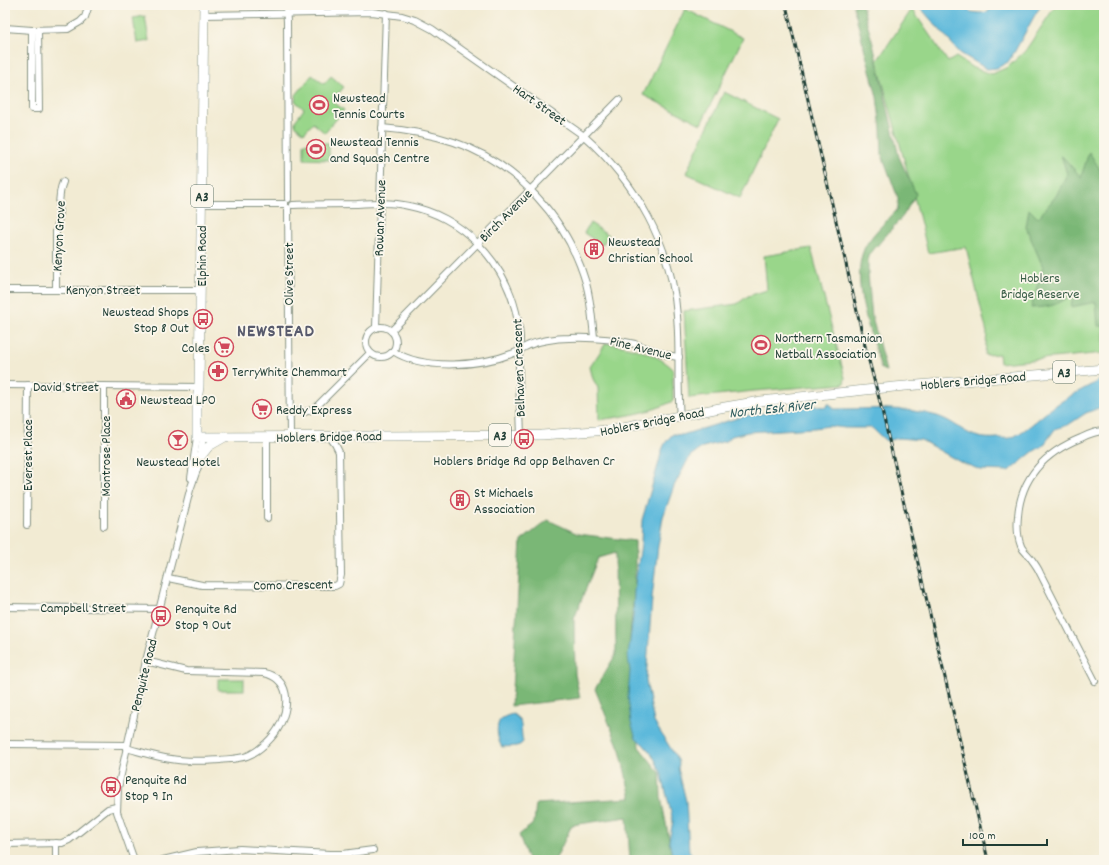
<svg xmlns="http://www.w3.org/2000/svg" width="1109" height="865" viewBox="0 0 1109 865" font-family="Dekko,sans-serif">
<rect width="100%" height="100%" fill="#fbf7ec"/>
<filter id="ink" filterUnits="userSpaceOnUse"><feTurbulence type="fractalNoise" baseFrequency=".025" numOctaves="2"/><feDisplacementMap in="SourceGraphic" scale="8" xChannelSelector="R" yChannelSelector="G"/><feConvolveMatrix kernelMatrix="1 2 1 2 8 2 1 2 1" color-interpolation-filters="sRGB"/></filter>
<filter id="wash" filterUnits="userSpaceOnUse"><feTurbulence type="fractalNoise" baseFrequency=".012" numOctaves="4" result="noise"/><feDisplacementMap in="SourceGraphic" scale="16" xChannelSelector="R" yChannelSelector="G"/><feGaussianBlur stdDeviation="0.9" result="paint"/><feColorMatrix in="noise" values="0 0 0 0 0 0 0 0 0 0 0 0 0 0 0 0 0 1.4 0 .05"/><feComposite in="paint" operator="in"/></filter>
<g filter="url(#wash)">
<rect width="100%" height="100%" fill="#f2ebd3"/>
<g fill="#99d68a" stroke="#5c8a5f">
<path d="M1056 5H1104V353L1000 363 999 354 985 355 987 333 966 247 928 253C913 188 894 125 877 61L912 9 948 62 956 57 973 68 992 74 1008 67 1025 51Z"/>
<polygon points="685,9 743,38 701,124 643,95"/>
<polygon points="145,16 149,41 137,43 133,18"/>
<polygon points="312,75 324,84 331,76 344,87 332,101 344,110 325,133 313,123 304,133 295,125 295,121 304,109 295,101 296,95"/>
<polygon points="724,92 778,119 740,198 686,173"/>
<polygon points="304,143 329,143 329,160 304,159"/>
<polygon points="590,223 609,235 602,245 584,233"/>
<polygon points="811,248 845,378 844,384 754,391 689,398 684,311 737,304 748,296 767,290 764,256"/>
<path d="M606 343C629 347 656 352 673 369V401C651 413 624 416 599 420L598 388 593 379 590 367Z"/>
<rect x="218" y="679" width="26" height="11"/>
</g>
<g fill="#7ab776" stroke="#4c7a55">
<path d="M853 5H862L873 44 899 157 916 194 903 216 868 256V274L872 317 886 371 881 369C872 335 846 274 868 242 876 230 888 220 897 210L898 207V198L882 155 881 129 877 97Z"/>
<path d="M1089 152 1104 176V326H1098L1096 302 1071 307 1074 293C1058 305 1052 307 1031 308L1043 267 1026 227 1029 209 1038 218 1056 196 1067 174 1061 155 1081 177Z"/>
<polygon points="548,520 578,534 635,541 635,584 630,637 639,747 660,773 661,797 673,860 630,860 627,817 572,825 555,860 528,860 519,835 534,823 536,804 631,798 620,750 595,689 616,654 615,553 598,558 574,619 575,674 580,698 511,706 521,541"/>
</g>
<g fill="#5db9db" stroke="#3e7b88">
<polygon points="918,5 960,5 971,12 981,13 987,12 997,5 1042,5 1036,13 1015,51 1008,62 997,68 987,69 960,53"/>
<path d="M1104 377V406L1086 413 1068 425 1055 429 1043 446 1034 451 1013 468 1008 471 981 470 960 462 921 440 899 438 886 441 872 428H845L829 426 814 428 748 432 732 436 726 441 703 447 690 456 674 486 663 517 658 546 652 598 646 680 654 722 678 760 679 764 678 768 686 801 689 852 696 857 707 860H673L669 841 673 821 661 772 653 756 644 745 636 738 631 723 628 696 630 671 628 656 633 617 634 591 641 544 642 520 659 462C661 451 664 442 673 434L682 435 744 416 814 406 826 407 828 404H830L834 409C869 409 903 406 937 416 962 424 966 441 998 438 1002 438 1009 439 1013 437 1029 429 1044 413 1059 403 1073 393 1090 387 1104 377Z"/>
<path d="M513 714C515 716 517 717 519 719 522 723 521 735 523 742 519 748 509 746 502 747 497 740 495 725 501 719 505 716 509 715 513 714Z"/>
</g>
</g>
<g filter="url(#ink)">
<g fill="none" stroke-linecap="round" stroke-linejoin="round">
<defs>
<g id="minor">
<polyline points="286,5 287,22 288,199"/>
<path d="M204 15 372 12 402 16 415 20 432 29 584 136C636 182 672 246 677 316 680 349 677 383 680 417"/>
<polyline points="5,28 32,30 68,29 80,22 85,17 89,5"/>
<polyline points="32,30 32,109 39,109 38,30"/>
<path d="M382 128C407 130 430 134 454 142 517 163 568 220 586 283 591 301 592 319 594 337"/>
<polyline points="202,204 285,204"/>
<path d="M293 205C315 204 336 204 357 204 374 203 392 202 409 206 434 211 459 224 477 243 503 269 517 301 520 337 520 346 519 354 519 362 519 386 520 410 521 435"/>
<polyline points="288,208 290,437"/>
<path d="M56 289V231C62 215 56 197 63 182"/>
<polyline points="5,290 201,290"/>
<circle cx="381" cy="342" r="15"/>
<polyline points="376,328 386,13"/>
<polyline points="391,331 619,100"/>
<path d="M393 351C424 371 481 366 514 353 518 352 521 349 525 347 536 341 557 338 569 338 592 337 613 339 635 344 650 348 663 356 679 357"/>
<polyline points="5,385 199,387"/>
<polyline points="104,386 104,526"/>
<polyline points="290,411 305,412 314,409 370,353"/>
<polyline points="267,437 267,518"/>
<polyline points="191,478 197,437"/>
<polyline points="27,525 28,385"/>
<polyline points="168,578 202,585 335,586 339,584 341,575 339,452 335,444 329,436"/>
<polyline points="5,607 160,609"/>
<path d="M1095 681 1040 573C1038 568 1035 564 1032 560 1029 555 1023 551 1021 546 1017 536 1017 526 1018 516 1021 477 1046 452 1081 438 1089 434 1096 431 1104 431"/>
<polyline points="5,744 127,745"/>
<path d="M126 748C141 752 156 757 171 759 186 762 204 761 220 760 229 759 239 759 247 756 260 751 274 737 280 725 290 704 290 679 264 673L186 671 146 661"/>
<polyline points="56,843 56,860"/>
<polyline points="5,844 62,843 69,840 108,809 116,807"/>
<polyline points="134,860 117,812 118,788 146,661 190,490 199,464 203,437"/>
<polyline points="163,860 197,852 240,849 330,854 343,854 373,850"/>
</g>
<g id="highway">
<polyline points="204,5 199,387 197,400 197,437 542,435 608,430 725,407 761,401 894,387 1104,369"/>
<polyline points="201,456 209,446 223,438"/>
</g>
</defs>
<use href="#minor" stroke="#889484" stroke-width="8"/>
<use href="#highway" stroke="#889484" stroke-width="10"/>
<use href="#minor" stroke="#fff" stroke-width="6"/>
<use href="#highway" stroke="#fff" stroke-width="9"/>
<defs>
<polyline id="rail" points="786,5 865,346 880,402 988,860"/>
</defs>
<use href="#rail" stroke="#1f3d34" stroke-width="3"/>
<use href="#rail" stroke="#fbf7ec" stroke-width="1.5" stroke-dasharray="4.5" stroke-linecap="butt"/>
</g>
</g>
<defs>
<symbol id="stadium-ring" viewBox="-11 -11 22 22"><circle r="9.5" fill="#fbf7ec" stroke="#d1495b" stroke-width="1.5"/><path d="M0-5a6.5 5 0 1 0 0 10a6.5 5 0 1 0 0-10ZM-3.5-1.8h7v3.6h-7Z" fill="#d1495b"/></symbol>
<symbol id="building-ring" viewBox="-11 -11 22 22"><circle r="9.5" fill="#fbf7ec" stroke="#d1495b" stroke-width="1.5"/><path d="M-4-6H4V6H1V3H-1V6H-4ZM-2.5-4.3h1.7v1.8h-1.7ZM.8-4.3h1.7v1.8H.8ZM-2.5-1h1.7V.8h-1.7ZM.8-1h1.7V.8H.8Z" fill="#d1495b"/></symbol>
<symbol id="bus-ring" viewBox="-11 -11 22 22"><circle r="9.5" fill="#fbf7ec" stroke="#d1495b" stroke-width="1.5"/><path d="M-5-6H5V4H4V6H2V4H-2V6H-4V4H-5ZM-3.5-4V0h7V-4ZM-3.5 1.2v1.5H-2V1.2ZM2 1.2v1.5H3.5V1.2Z" fill="#d1495b"/></symbol>
<symbol id="supermarket-ring" viewBox="-11 -11 22 22"><circle r="9.5" fill="#fbf7ec" stroke="#d1495b" stroke-width="1.5"/><path d="M-6-5.5h2.5l.6 2H6L4.5 2H-2.5L-4.4-4H-6ZM-1.5 3.2a1.3 1.3 0 1 0 .1 0ZM3 3.2a1.3 1.3 0 1 0 .1 0Z" fill="#d1495b"/></symbol>
<symbol id="pharmacy-ring" viewBox="-11 -11 22 22"><circle r="9.5" fill="#fbf7ec" stroke="#d1495b" stroke-width="1.5"/><path d="M-2-6h4v4h4v4h-4v4h-4v-4h-4v-4h4Z" fill="#d1495b"/></symbol>
<symbol id="civic-ring" viewBox="-11 -11 22 22"><circle r="9.5" fill="#fbf7ec" stroke="#d1495b" stroke-width="1.5"/><path d="M-.6-6.5H3V-4.5H.6V-3L4-1V1h2V6H-6V1h2V-1L-.6-3ZM-1.2 2.5V6h2.4V2.5Z" fill="#d1495b"/></symbol>
<symbol id="bar-ring" viewBox="-11 -11 22 22"><circle r="9.5" fill="#fbf7ec" stroke="#d1495b" stroke-width="1.5"/><path d="M-6-5H6L.8 .8V4.5H3.5V6h-7V4.5H-.8V.8Z" fill="#d1495b"/></symbol>
</defs>
<g fill-rule="evenodd">
<use href="#stadium-ring" x="308" y="94" width="22" height="22"/>
<use href="#stadium-ring" x="305" y="138" width="22" height="22"/>
<use href="#building-ring" x="583" y="238" width="22" height="22"/>
<use href="#bus-ring" x="192" y="308" width="22" height="22"/>
<use href="#stadium-ring" x="750" y="334" width="22" height="22"/>
<use href="#supermarket-ring" x="213" y="336" width="22" height="22"/>
<use href="#pharmacy-ring" x="207" y="360" width="22" height="22"/>
<use href="#civic-ring" x="115" y="388" width="22" height="22"/>
<use href="#supermarket-ring" x="251" y="398" width="22" height="22"/>
<use href="#bus-ring" x="513" y="428" width="22" height="22"/>
<use href="#bar-ring" x="167" y="429" width="22" height="22"/>
<use href="#building-ring" x="449" y="489" width="22" height="22"/>
<use href="#bus-ring" x="150" y="605" width="22" height="22"/>
<use href="#bus-ring" x="100" y="776" width="22" height="22"/>
</g>
<g text-anchor="middle" stroke-width="3.5" stroke-linejoin="round" paint-order="stroke">
<g fill="#fbf7ec" stroke="#61756b" stroke-width="1">
<rect x="191" y="185" width="22" height="22" rx="3"/>
<rect x="1053" y="361" width="22" height="22" rx="3"/>
<rect x="489" y="424" width="22" height="22" rx="3"/>
</g>
<g font-size="13" font-weight="bold" fill="#1f3d34">
<text x="202" y="201">A3</text>
<text x="1064" y="377">A3</text>
<text x="500" y="440">A3</text>
</g>
<g font-size="14" fill="#1f3d34" stroke="#fbf7ec" text-anchor="start">
<text x="333" y="102">Newstead<tspan x="333" dy="16">Tennis Courts</tspan></text>
<text x="330" y="146">Newstead Tennis<tspan x="330" dy="16">and Squash Centre</tspan></text>
<text x="608" y="246">Newstead<tspan x="608" dy="16">Christian School</tspan></text>
<text x="189" y="316" text-anchor="end">Newstead Shops<tspan x="189" dy="16">Stop 8 Out</tspan></text>
<text x="775" y="342">Northern Tasmanian<tspan x="775" dy="16">Netball Association</tspan></text>
<text x="210" y="352" text-anchor="end">Coles</text>
<text x="232" y="376">TerryWhite Chemmart</text>
<text x="140" y="404">Newstead LPO</text>
<text x="276" y="414">Reddy Express</text>
<text x="524" y="465" text-anchor="middle">Hoblers Bridge Rd opp Belhaven Cr</text>
<text x="178" y="466" text-anchor="middle">Newstead Hotel</text>
<text x="474" y="497">St Michaels<tspan x="474" dy="16">Association</tspan></text>
<text x="175" y="613">Penquite Rd<tspan x="175" dy="16">Stop 9 Out</tspan></text>
<text x="125" y="784">Penquite Rd<tspan x="125" dy="16">Stop 9 In</tspan></text>
</g>
<g font-size="14" fill="#1f3d34" stroke="#fbf7ec">
<text transform="translate(540 104) rotate(35)" y="5">Hart Street</text>
<text transform="translate(505 215) rotate(-45)" y="5">Birch Avenue</text>
<text transform="translate(379 218) rotate(-88)" y="5">Rowan Avenue</text>
<text transform="translate(58 236) rotate(-87)" y="5">Kenyon Grove</text>
<text transform="translate(201 256) rotate(-90)" y="5">Elphin Road</text>
<text transform="translate(288 274) rotate(-90)" y="5">Olive Street</text>
<text x="103" y="294">Kenyon Street</text>
<text transform="translate(641 347) rotate(14)" y="5">Pine Avenue</text>
<text transform="translate(518 368) rotate(-92)" y="5">Belhaven Crescent</text>
<text transform="translate(973 380) rotate(-5)" y="5">Hoblers Bridge Road</text>
<text x="66" y="391">David Street</text>
<text transform="translate(652 421) rotate(-11)" y="5">Hoblers Bridge Road</text>
<text transform="translate(329 436) rotate(-1)" y="5">Hoblers Bridge Road</text>
<text transform="translate(27 455) rotate(-90)" y="5">Everest Place</text>
<text transform="translate(105 456) rotate(-90)" y="5">Montrose Place</text>
<text transform="translate(293 584) rotate(-1)" y="5">Como Crescent</text>
<text x="83" y="612">Campbell Street</text>
<text transform="translate(143 675) rotate(-76)" y="5">Penquite Road</text>
</g>
<g font-size="14" fill="#375c45" stroke="#fbf7ec">
<text x="1040" y="282">Hoblers<tspan x="1040" dy="16">Bridge Reserve</tspan></text>
</g>
<g font-size="15" font-style="italic" fill="#2e5c5e" stroke="#fbf7ec">
<text transform="translate(772 408) rotate(-6)" y="5">North Esk River</text>
</g>
<g font-size="18" font-weight="bold" letter-spacing="1" fill="#585b6d" stroke="#fbf7ec">
<text x="276" y="336">NEWSTEAD</text>
</g>
</g>
<rect width="1109" height="865" fill="none" stroke="#fbf7ec" stroke-width="20"/>
<path d="M963 839v6h84v-6" fill="none" stroke="#1f3d34" stroke-width="2"/>
<text x="969" y="839" font-size="12" fill="#1f3d34" stroke="#fbf7ec" stroke-width="3" paint-order="stroke">100 m</text>
</svg>
